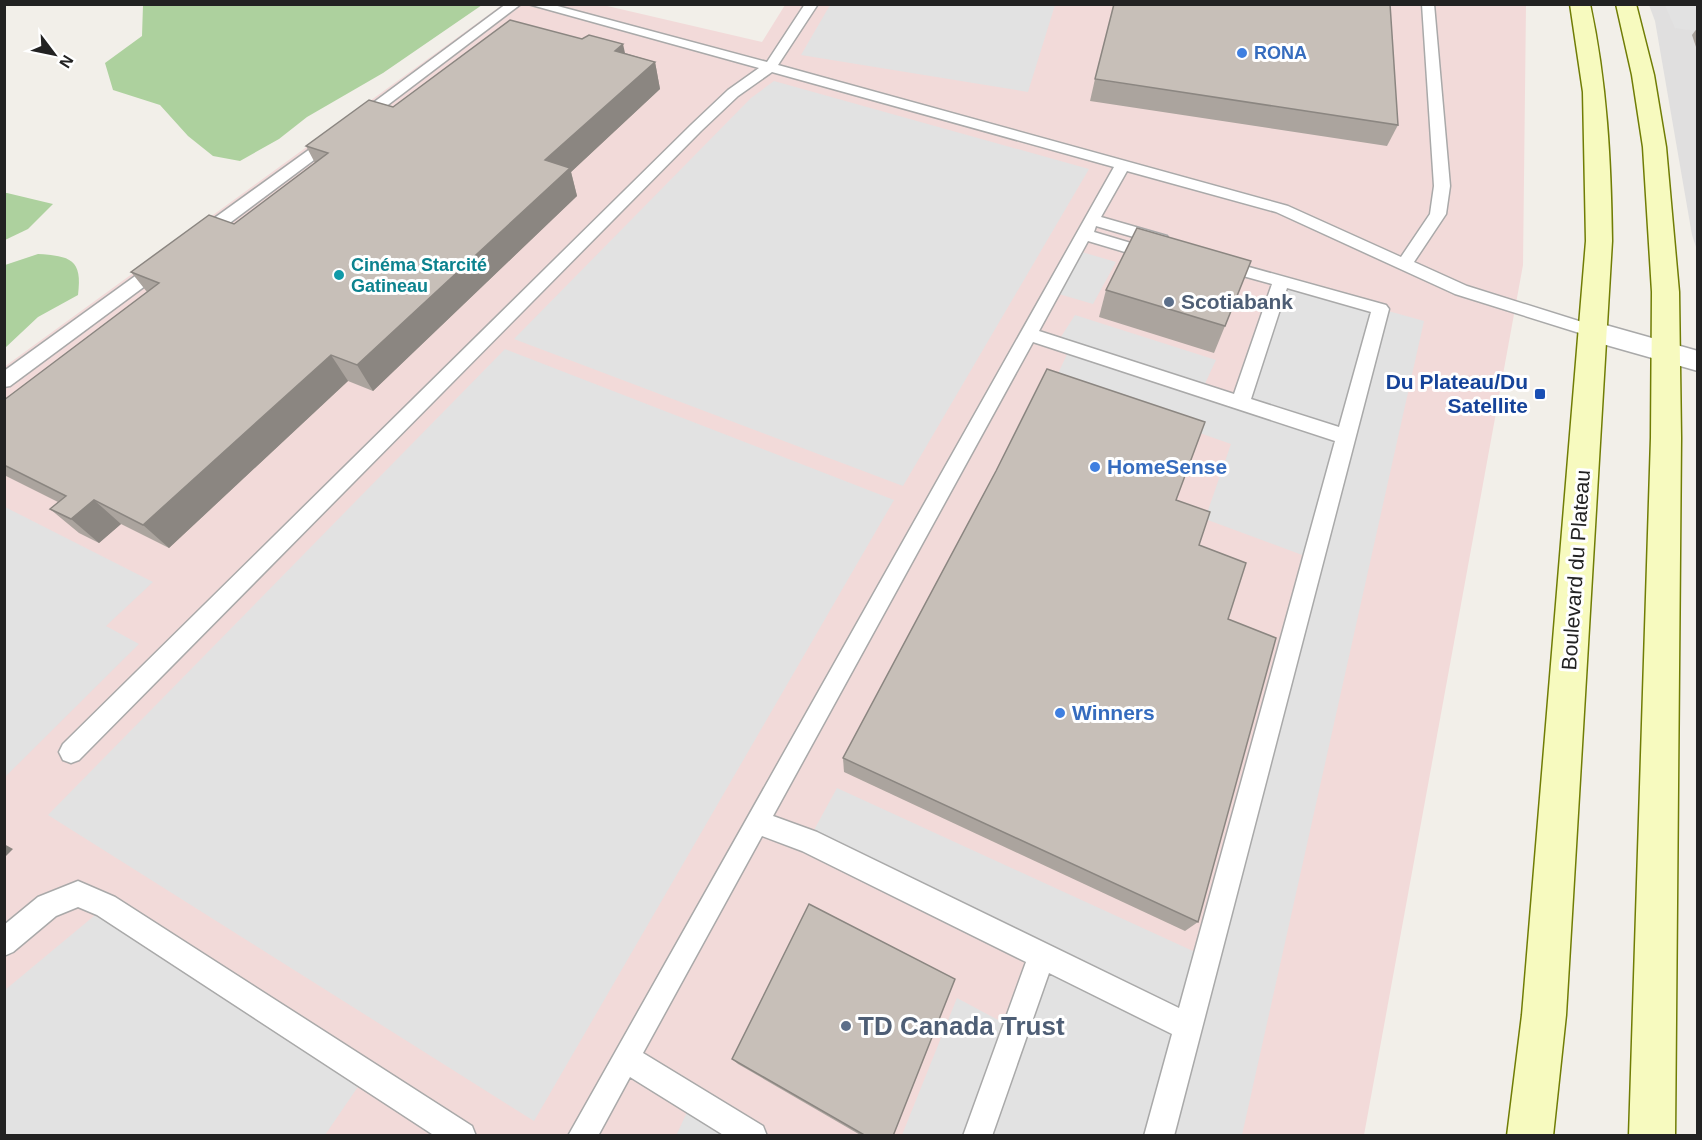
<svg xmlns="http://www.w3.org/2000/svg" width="1702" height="1140" viewBox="0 0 1702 1140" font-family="Arial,sans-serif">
<rect width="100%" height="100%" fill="#f2efe9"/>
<polygon fill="#e0dfdf" points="1649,5 1697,5 1697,250 1692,235 1655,21"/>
<polygon fill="#f2dad9" points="502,5 603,5 762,42 785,5 1526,5 1523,265 1364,1135 5,1135 4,367"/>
<g fill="#add19e">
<polygon points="143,5 143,4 482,5 383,73 307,117 279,139 240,161 213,156 188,136 160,105 113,90 105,63 142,36"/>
<polygon points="4,193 7,193 53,204 28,229 5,240"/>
<path d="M38 254C70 256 83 259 78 295L38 317 5 348V265Z"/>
</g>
<g fill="#e2e2e2">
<polygon points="830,5 830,4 1055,5 1028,92 801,55"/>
<polygon points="1665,5 1697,5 1697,31 1675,28"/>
<polygon points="774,81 1089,169 903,486 514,339 751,98"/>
<polygon points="1075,250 1116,262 1093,304 1052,292"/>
<polygon points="1281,281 1424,321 1242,1135 902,1135 957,998 1015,1029 1041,956 808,841 837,788 1206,957 1313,559 1205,519 1231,444 1054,382 1070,348 1057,343 1075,315 1216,360 1202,390 1240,403"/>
<polygon points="505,349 894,500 534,1121 48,815"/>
<polygon points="5,507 153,582 106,626 139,644 5,777"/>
<polygon points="106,906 366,1075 325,1135 5,1136 5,990"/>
<polygon points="693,1099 753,1136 676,1136"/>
</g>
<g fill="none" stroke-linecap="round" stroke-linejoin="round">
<defs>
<g id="lane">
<polygon points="506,4 521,4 364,123 354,123 352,120 354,117"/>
<path d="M528 4H550L767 62 805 4H818L778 65 1288 206 1401 257 1430 214 1434 186 1422 4H1434L1450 186 1446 214 1414 262 1467 286 1601 328 1604 332 1601 336H1589L1455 294 1276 212 1127 171 1101 217 1167 236 1169 240 1167 244 1161 245 1096 226 1094 232 1161 252 1163 256 1161 260 1155 261 1088 241 1039 331 1234 394 1272 284 1214 268 1212 264 1214 260 1220 259 1386 305 1389 309 1174 1136H1144L1172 1034 1049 973 992 1136H963L1026 962 802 851 762 836 643 1053 763 1126 767 1136H725L630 1077 598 1136H568L1114 167 772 72 738 96 701 131 79 760 71 763 63 760 59 752 63 744 691 125 728 90 759 68ZM1287 288 1371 312 1339 427 1251 399ZM1033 342 1335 441 1179 1008 817 832 773 816Z"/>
<polygon points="333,135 338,136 340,139 338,142 207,240 195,240 193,236 195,232 328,136"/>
<polygon points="162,260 168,261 170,265 168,269 10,386 4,387 4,371 156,261"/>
<polygon points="78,881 115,897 472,1126 476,1136 435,1136 97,915 78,907 56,916 13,952 4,956 4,925 38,897"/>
</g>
<polygon id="street" points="1595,322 1698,351 1698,371 1585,339 1581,332 1585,325"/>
<g id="secondary">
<path d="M1570 4H1590C1607 83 1611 161 1612 241L1566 1015 1553 1136H1507L1522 1015 1586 241 1583 92Z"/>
<polygon points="1616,4 1636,4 1654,75 1666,147 1679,292 1681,438 1675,1136 1629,1136 1651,438 1652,292 1643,147 1632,75"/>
</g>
</defs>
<use href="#lane" stroke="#a9a9a9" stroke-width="3"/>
<use href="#street" stroke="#a9a9a9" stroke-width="3"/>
<use href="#secondary" stroke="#707d05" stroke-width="3"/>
<use href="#lane" fill="#fff" fill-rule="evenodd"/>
<use href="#street" fill="#fff" fill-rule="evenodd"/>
<use href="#secondary" fill="#f7fabf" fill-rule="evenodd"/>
</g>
<g fill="#aba49e">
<polygon points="1698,27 1698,53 1692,35"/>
<polygon points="625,53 655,62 660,89 571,172 577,196 373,391 348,381 169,548 121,524 99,543 79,533 50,509 58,502 4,475 4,400 147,292 131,272 234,224 315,163 306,146 393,107"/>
<polygon points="1095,79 1398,125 1387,146 1090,101"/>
<polygon points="1106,290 1225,326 1214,353 1099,317"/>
<polygon points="1176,500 1199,545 1228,619 1198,922 1185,931 844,772 843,758"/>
<polygon points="732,1059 893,1136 862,1136 738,1064"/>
</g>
<g fill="#8b8681">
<polygon points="623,44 629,71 615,51"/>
<polygon points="655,62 660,89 571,172 577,196 373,391 357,365 545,160"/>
<polygon points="331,355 348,381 169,548 143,525"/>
<polygon points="94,500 121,524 99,543 71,519"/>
<polygon points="4,844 13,849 4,858"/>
</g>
<g fill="#c7bfb8" stroke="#8b8681" stroke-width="1.5">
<polygon points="1114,4 1390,4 1398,125 1095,79"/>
<polygon points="510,20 582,39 589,35 623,44 615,51 655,62 545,160 570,168 357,365 331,355 143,525 94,500 71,519 50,509 66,496 4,465 4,400 159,283 131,272 209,215 234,224 328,153 306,146 369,100 393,107"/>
<polygon points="1137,228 1251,261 1225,326 1106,290"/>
<polygon points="1047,369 1205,422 1176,500 1210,512 1199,545 1246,563 1228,619 1276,638 1198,922 843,758 996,471"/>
<polygon points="809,904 955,979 893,1136 866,1136 732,1059"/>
</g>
<g fill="#3f7fe0" stroke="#fff" stroke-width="2">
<circle cx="1242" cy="53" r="6"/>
<circle cx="1095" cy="467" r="6"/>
<circle cx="1060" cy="713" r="6"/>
</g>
<circle fill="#0f9aa8" stroke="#fff" stroke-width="2" cx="339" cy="275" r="6"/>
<g fill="#5c6f8a" stroke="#fff" stroke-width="2">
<circle cx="1169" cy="302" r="6"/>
<circle cx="846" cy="1026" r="6"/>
</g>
<rect fill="#1a4fb4" stroke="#fff" stroke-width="2" x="1534" y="388" width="12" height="12" rx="3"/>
<g text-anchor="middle" stroke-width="6" stroke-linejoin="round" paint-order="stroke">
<g font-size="18" font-weight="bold" fill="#366cbe" stroke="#fff" text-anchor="start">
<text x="1254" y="59">RONA</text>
</g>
<g font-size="18" font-weight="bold" fill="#0d838f" stroke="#fff" text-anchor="start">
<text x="351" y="271">Cinéma Starcité<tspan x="351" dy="21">Gatineau</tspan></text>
</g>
<g font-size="21" font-weight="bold" fill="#4e5e75" stroke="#fff" text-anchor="start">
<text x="1181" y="309">Scotiabank</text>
</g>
<g font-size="21" font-weight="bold" fill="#164399" stroke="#fff" text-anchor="end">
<text x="1528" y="389">Du Plateau/Du<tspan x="1528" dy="24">Satellite</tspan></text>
</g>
<g font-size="21" font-weight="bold" fill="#366cbe" stroke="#fff" text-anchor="start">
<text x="1107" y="474">HomeSense</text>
<text x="1072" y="720">Winners</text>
</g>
<g font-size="21" fill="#222" stroke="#fff">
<text transform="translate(1576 570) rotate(-86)" y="7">Boulevard du Plateau</text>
</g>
<g font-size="26" font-weight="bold" fill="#4e5e75" stroke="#fff" text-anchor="start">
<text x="858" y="1035">TD Canada Trust</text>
</g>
</g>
<rect width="1702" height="1140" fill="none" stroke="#222222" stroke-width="12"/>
<g transform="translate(54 54) rotate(122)" stroke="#ffffff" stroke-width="4.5" paint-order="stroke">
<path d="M0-4.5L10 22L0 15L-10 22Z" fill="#222222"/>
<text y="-9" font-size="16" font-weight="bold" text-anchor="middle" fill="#222222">N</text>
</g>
</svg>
